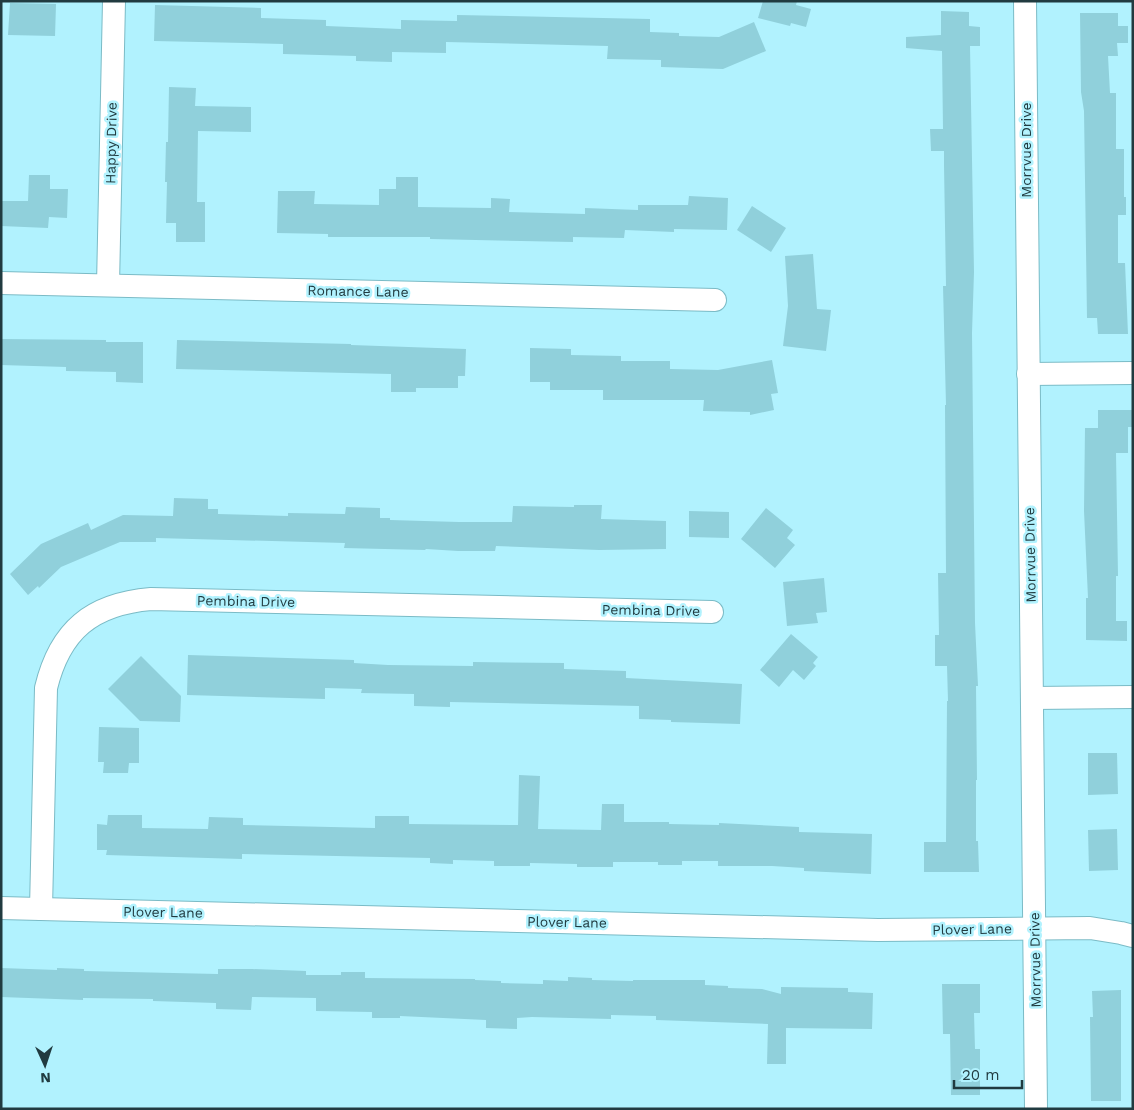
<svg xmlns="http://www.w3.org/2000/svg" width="1134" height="1110" viewBox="0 0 1134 1110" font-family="'Work Sans',sans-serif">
<rect width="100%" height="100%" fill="#b1f2fe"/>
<g fill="#90d0db">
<polygon points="763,1 797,1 796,5 811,9 806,27 791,23 790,26 758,18"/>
<polygon points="10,3 56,4 55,36 8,35"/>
<polygon points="155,5 261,8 261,18 326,20 326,26 401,29 401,20 457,21 457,15 650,19 650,32 679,33 679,36 719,37 754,22 766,51 723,69 661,67 661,60 607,59 608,46 446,42 446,53 392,52 392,62 356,61 356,56 283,54 283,44 154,41"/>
<polygon points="941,11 969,12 969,26 980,27 980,46 970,46 974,272 972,333 975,623 978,686 976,686 977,780 976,780 976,841 978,841 979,872 924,872 924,842 946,842 947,701 948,701 947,666 935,666 935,635 939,635 938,573 946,573 945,405 946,405 943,286 946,286 944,165 944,151 931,151 930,129 943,129 942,51 906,48 906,37 941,35"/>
<polygon points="1080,13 1118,13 1118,26 1128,26 1128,43 1117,43 1118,56 1108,56 1110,93 1116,93 1116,149 1124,149 1124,197 1126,197 1126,215 1118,215 1118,263 1125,263 1128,334 1098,334 1097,318 1087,318 1084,111 1081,92"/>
<polygon points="169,87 196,88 195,106 251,107 251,132 198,131 197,202 205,202 205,242 176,242 176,223 166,223 167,182 165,182 166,142 168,142"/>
<polygon points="29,175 50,175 50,189 68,189 67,218 49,217 48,228 1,226 1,201 28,201"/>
<polygon points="396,177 418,177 418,207 491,208 491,198 510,199 509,212 585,214 585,208 638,210 638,205 688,205 689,196 728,198 727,230 674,229 674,232 625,230 624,238 573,237 573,242 430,239 430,237 328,237 328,234 277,233 278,191 315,191 314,204 379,205 379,189 396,189"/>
<polygon points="752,206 786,228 771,252 737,230"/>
<polygon points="813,254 817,309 831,310 826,351 783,346 788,306 785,256"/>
<polygon points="1,339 106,340 106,342 143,342 143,383 116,382 116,372 66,371 66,367 1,365"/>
<polygon points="177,340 351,344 351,345 466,349 465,376 458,376 458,388 416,388 416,392 391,392 391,374 176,369"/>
<polygon points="530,348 571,349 571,355 621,356 621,361 670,361 670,369 718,370 772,360 778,393 771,394 774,410 750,415 750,412 703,411 704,400 603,400 603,390 550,390 550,382 530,382"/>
<polygon points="1098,410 1133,410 1133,427 1128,427 1128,453 1116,453 1118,576 1116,576 1116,621 1127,621 1127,641 1086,640 1086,598 1088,598 1084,511 1085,428 1098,428"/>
<polygon points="174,498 208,499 208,509 218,509 218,514 288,516 288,513 345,514 346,507 380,508 380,518 390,518 390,520 459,522 512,522 513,506 574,507 574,505 602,505 601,519 666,521 666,549 599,550 496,546 495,551 458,551 426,549 425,550 344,548 345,543 156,538 156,542 120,542 61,567 39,588 38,586 28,595 10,574 41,544 88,523 91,530 123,515 173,516"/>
<polygon points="766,508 793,530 787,538 795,545 775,568 741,539"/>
<polygon points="689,511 729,512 729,538 689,537"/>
<polygon points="824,578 827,612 816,613 818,623 787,626 783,582"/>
<polygon points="791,634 818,657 813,663 816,666 804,680 793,670 779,687 760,670"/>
<polygon points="188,655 354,660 354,663 388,665 473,666 473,662 564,663 564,669 626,671 626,678 742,684 740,724 671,722 671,720 639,719 639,706 450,702 450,707 414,706 414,694 361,693 362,689 325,688 325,699 187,695"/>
<polygon points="141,656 181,696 180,722 140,721 108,689"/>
<polygon points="99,727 139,728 139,763 129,763 128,773 103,773 104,762 98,762"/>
<polygon points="1088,753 1117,753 1118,794 1088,795"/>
<polygon points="519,775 540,776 538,829 601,830 602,804 624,804 624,822 669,822 669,824 719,825 719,823 799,827 799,832 872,834 871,874 804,871 804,868 772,866 718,866 718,861 682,861 682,865 658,865 658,862 613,862 613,867 577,867 577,864 530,863 530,866 494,866 494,861 453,860 453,864 430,863 430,858 242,854 242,859 106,855 107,850 97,850 97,824 107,825 108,815 142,815 142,828 208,829 209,817 243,818 243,825 375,828 375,816 409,816 409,824 518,825"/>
<polygon points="1117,829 1118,870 1089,871 1088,830"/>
<polygon points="1,968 57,970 57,968 84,969 84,971 218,974 218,969 252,969 306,971 306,975 341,975 341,972 365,972 365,978 475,979 475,980 501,981 501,983 543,984 543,980 568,981 568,977 592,978 592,980 633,981 633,980 705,980 705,985 728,986 728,988 762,989 781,994 781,987 848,988 848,992 873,993 872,1029 786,1028 786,1064 767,1064 768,1024 656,1020 656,1016 611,1015 611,1019 532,1017 517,1018 517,1029 486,1028 486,1020 400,1016 400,1018 372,1018 372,1012 316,1011 316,998 252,997 251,1010 216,1009 216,1003 153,1001 153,999 83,998 83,1000 1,997"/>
<polygon points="942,984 980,984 980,1013 974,1013 975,1049 980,1049 980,1095 951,1095 950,1034 943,1034"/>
<polygon points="1121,990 1121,1101 1091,1101 1090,1017 1093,1017 1092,991"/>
</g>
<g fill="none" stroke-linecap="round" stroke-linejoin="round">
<defs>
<g id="minor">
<polyline points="1025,1 1036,1109"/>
<polyline points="1,283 715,300"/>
<polyline points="108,285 114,1"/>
<polyline points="1028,374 1133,373"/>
<polyline points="1032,698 1133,697"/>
<polyline points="1,908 878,930 1090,928 1121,933 1133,936"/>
<path d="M41 909 46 688C60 630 92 604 151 599L712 612"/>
</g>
</defs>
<use href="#minor" stroke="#7bbbc6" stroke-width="24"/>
<use href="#minor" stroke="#fff" stroke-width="22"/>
</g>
<g text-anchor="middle" stroke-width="5" stroke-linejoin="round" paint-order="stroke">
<g font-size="14" fill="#213b40" stroke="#b1f2fe">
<text transform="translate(111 143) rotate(-89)" y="5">Happy Drive</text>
<text transform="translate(1026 150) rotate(-90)" y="5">Morrvue Drive</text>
<text transform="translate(358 291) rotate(1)" y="5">Romance Lane</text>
<text transform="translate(1030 555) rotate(-91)" y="5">Morrvue Drive</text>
<text transform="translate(246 601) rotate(1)" y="5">Pembina Drive</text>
<text transform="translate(651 610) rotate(1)" y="5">Pembina Drive</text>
<text transform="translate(163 912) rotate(1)" y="5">Plover Lane</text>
<text transform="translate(567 922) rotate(1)" y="5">Plover Lane</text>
<text transform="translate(972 929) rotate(-1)" y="5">Plover Lane</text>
<text transform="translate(1035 960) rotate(-91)" y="5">Morrvue Drive</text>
</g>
</g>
<rect width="1134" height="1110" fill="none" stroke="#213b40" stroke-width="5"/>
<g transform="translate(45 1065) rotate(177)" stroke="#b1f2fe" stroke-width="4" paint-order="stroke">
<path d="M0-4L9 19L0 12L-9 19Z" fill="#213b40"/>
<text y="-8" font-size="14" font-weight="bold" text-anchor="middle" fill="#213b40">N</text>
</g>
<path d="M954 1080v8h68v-8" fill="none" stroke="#213b40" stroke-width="2.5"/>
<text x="962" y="1080" font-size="15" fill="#213b40" stroke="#b1f2fe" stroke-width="4" paint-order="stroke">20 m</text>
</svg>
